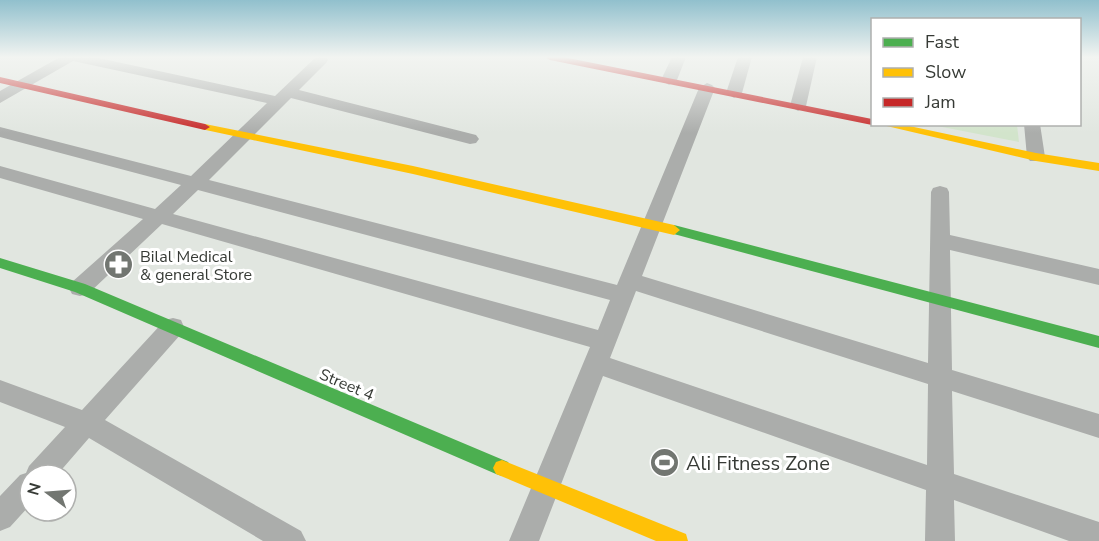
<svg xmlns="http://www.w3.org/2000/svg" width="1099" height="541" viewBox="0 0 1099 541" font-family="'Nunito Sans',sans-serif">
<rect width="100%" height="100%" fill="#e1e6e0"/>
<polygon fill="#d2e4cb" points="932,125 1017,125 1019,142"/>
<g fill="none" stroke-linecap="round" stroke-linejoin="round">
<g fill="#abadab" fill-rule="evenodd">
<path d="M60 57H94L275 96 316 57H326L328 60 326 63 299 90 476 135 479 139 476 143 470 144 291 98 209 180 617 285 699 88 707 83 712 85 715 88 642 276 928 363 931 192 933 188 940 186 947 188 949 192 950 235 1099 269V285L950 250 952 370 1099 414V438L952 391 954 474 1099 522V541H1069L954 500 955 541H925L926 490 603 376 539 541H509L590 347 162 224 88 294 80 296 72 294 69 288 72 282 143 219 0 178V166L155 209 181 185 0 137V127L191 176 267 103 73 61 0 103V91ZM198 190 610 300 598 330 173 214ZM636 291 928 384 927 465 610 358Z"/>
<polygon points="672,57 686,57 677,80 669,85 661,80"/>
<polygon points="738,57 752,57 742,93 734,98 726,93"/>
<polygon points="803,57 817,57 806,106 798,111 790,106"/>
<polygon points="1024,124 1040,124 1045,157 1042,161 1030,161 1027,157"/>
<polygon points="173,318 181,320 184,327 181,334 105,420 301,531 306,541 263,541 89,438 57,475 30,475 30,505 10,527 0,531 0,496 20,475 26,473 29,466 65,427 0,402 0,380 82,410 165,320"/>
</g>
<g fill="#4caf50" fill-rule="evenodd">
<polygon points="674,225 1099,336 1099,348 670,233 668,230 670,227"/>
<polygon points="0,258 85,284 508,462 511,468 508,474 502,476 496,474 75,292 0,268"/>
</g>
<g fill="#ffc107" fill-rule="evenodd">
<polygon points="205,124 413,166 674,225 680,230 674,235 413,174 201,129 200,127"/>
<polygon points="878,124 900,124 1036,153 1099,163 1099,171 1036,161"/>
<polygon points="502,460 686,534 688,541 656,541 496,474 493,468 496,462"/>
</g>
<g fill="#c62828" fill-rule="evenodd">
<polygon points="545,57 563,57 872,119 872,124 875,124 872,125 550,60"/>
<polygon points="0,77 205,124 210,127 205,130 0,83"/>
</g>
</g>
<linearGradient id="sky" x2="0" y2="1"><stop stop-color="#91c0cd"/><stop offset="0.43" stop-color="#f2f4f1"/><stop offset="1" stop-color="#f2f4f1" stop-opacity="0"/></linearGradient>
<rect width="1099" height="133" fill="url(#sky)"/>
<defs>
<symbol id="pharmacy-disc" viewBox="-11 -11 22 22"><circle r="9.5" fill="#727671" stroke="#fff"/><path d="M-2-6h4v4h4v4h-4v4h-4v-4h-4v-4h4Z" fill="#fff"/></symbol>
<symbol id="stadium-disc" viewBox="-11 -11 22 22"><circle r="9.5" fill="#727671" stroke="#fff"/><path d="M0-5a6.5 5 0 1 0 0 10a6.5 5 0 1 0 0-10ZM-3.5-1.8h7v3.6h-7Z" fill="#fff"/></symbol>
</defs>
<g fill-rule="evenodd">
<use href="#pharmacy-disc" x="102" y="248" width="33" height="33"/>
<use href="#stadium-disc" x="648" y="446" width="33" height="33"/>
</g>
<g text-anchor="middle" stroke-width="6" stroke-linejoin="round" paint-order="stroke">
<g font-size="16" fill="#363a35" stroke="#fff" text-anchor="start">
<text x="140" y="262">Bilal Medical<tspan x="140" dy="18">&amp; general Store</tspan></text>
</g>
<g font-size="16" fill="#363a35" stroke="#fff">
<text transform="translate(347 384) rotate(23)" y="6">Street 4</text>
</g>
<g font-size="20" fill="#363a35" stroke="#fff" text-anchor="start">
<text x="686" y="470">Ali Fitness Zone</text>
</g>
</g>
<rect x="871" y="18" width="210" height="108" fill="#ffffff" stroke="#afb0ae" stroke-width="1.5"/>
<rect x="883" y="38" width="30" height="9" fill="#4caf50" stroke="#afb0ae" stroke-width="1.5"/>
<text x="925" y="48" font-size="18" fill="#363a35">Fast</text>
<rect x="883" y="68" width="30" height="9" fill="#ffc107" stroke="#afb0ae" stroke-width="1.5"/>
<text x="925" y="78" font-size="18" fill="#363a35">Slow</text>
<rect x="883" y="98" width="30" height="9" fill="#c62828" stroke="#afb0ae" stroke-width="1.5"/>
<text x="925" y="108" font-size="18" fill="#363a35">Jam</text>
<g transform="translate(48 493) rotate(286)"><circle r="28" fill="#ffffff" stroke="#afb0ae" stroke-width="1.5"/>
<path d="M0-4.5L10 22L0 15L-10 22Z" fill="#727671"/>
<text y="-9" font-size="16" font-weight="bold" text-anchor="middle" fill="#363a35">N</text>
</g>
</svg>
